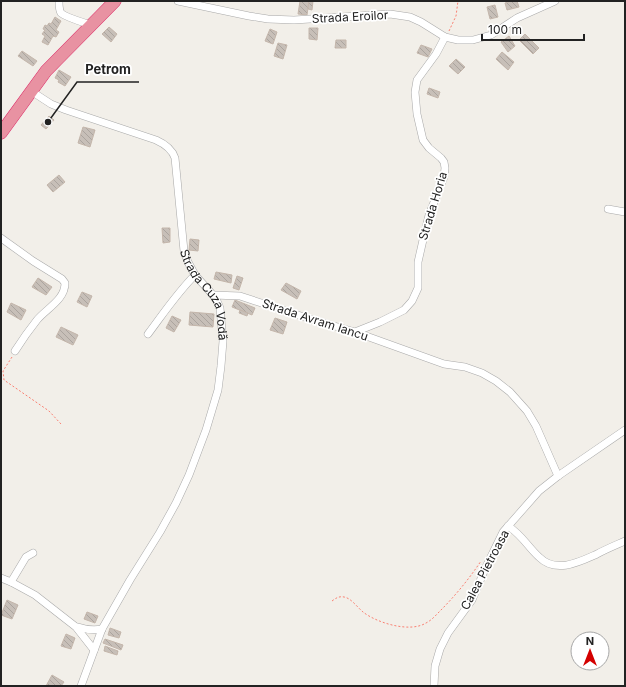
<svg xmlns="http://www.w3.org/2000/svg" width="626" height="687" viewBox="0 0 626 687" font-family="Inter,sans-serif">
<defs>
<pattern id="building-back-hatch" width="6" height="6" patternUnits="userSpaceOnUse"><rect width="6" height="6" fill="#c7bfb8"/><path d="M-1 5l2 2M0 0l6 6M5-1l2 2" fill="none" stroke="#aba49e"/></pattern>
</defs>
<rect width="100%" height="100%" fill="#f2efe9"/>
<g fill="url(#building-back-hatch)" stroke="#c4b6ab">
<polygon points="300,1 309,1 307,15 298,14"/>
<polygon points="309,1 313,1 312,10 308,9"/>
<polygon points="511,1 517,1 519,7 507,10 505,3"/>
<polygon points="495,5 498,17 490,19 487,7"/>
<polygon points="55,17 61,21 56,30 59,32 56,37 53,36 48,45 42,42 45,36 42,34 45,30 43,29 45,25 47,26 49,23 51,24"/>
<polygon points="109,27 117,34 111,42 102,34"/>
<polygon points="309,28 318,28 317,40 309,39"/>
<polygon points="270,29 277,32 273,44 265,41"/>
<polygon points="525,34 539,48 533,54 519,40"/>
<polygon points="509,36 515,46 508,52 501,42"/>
<polygon points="336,40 346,40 346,48 335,48"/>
<polygon points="278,43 287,45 283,59 274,56"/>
<polygon points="421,45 432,49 428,57 417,53"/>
<polygon points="22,51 37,61 33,66 18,56"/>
<polygon points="502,52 514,62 508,70 496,59"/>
<polygon points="456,59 465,67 458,74 449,66"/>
<polygon points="59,70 71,77 65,86 58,82 59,80 55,78"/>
<polygon points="429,88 440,92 438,98 427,94"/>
<polygon points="49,116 54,120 46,129 41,125"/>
<polygon points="83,127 95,130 90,147 78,143"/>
<polygon points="59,175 65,182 53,192 47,185"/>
<polygon points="162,228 170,228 170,242 163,243"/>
<polygon points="190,239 199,240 198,251 189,250"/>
<polygon points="216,272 232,275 231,283 214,279"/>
<polygon points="237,276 243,278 239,290 233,288"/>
<polygon points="38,278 52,287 46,295 32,287"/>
<polygon points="286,283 301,291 297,299 281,290"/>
<polygon points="82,292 92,296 87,307 77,302"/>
<polygon points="235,300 255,308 252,315 232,307"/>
<polygon points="11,303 26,310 21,320 7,312"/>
<polygon points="240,310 248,313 247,316 239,313"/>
<polygon points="190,312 214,314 213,327 189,325"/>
<polygon points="172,316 181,320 174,332 166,328"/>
<polygon points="275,318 287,322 283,334 270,330"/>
<polygon points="61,327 78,335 73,345 56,337"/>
<polygon points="7,600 18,605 12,619 1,615"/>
<polygon points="87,612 98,616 95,623 84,619"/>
<polygon points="110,628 121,632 119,638 108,635"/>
<polygon points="66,634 75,638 71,649 61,646"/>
<polygon points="105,639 123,645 121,650 103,643"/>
<polygon points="105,646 118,651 117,655 104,651"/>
<polygon points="52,675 64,682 61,686 46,686"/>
</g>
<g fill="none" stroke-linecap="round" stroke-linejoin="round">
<defs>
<g id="street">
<path d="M59 1C59 5 59 10 61 13 65 17 85 23 91 25"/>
<polyline points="178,1 249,16 268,19 294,20 390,14 410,17 421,22 445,37 458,40 473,40 491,35 517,18 555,1"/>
<path id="s1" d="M31 91 51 104 66 110 156 140C165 144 172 149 175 158L184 251 188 262 195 275 213 295 217 301 220 308 223 341 221 366 218 390 206 430 189 475 176 503 160 532 130 580 102 629 81 686"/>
<polyline points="608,209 625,212"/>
<path d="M1 238 33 261 62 279 65 283C65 300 47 308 37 320 29 330 22 340 15 351"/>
<polyline points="213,295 240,296 307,318 355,332 444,364 465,367 482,373 496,381 510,392 527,411 536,426 558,476"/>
<polyline points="355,332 380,322 404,310 412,301 418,288 418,262 423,240 429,215 444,177 445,168 444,162 441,158 429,148 423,140 417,114 415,92 417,80 436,54 445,37"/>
<path d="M148 334C163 314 177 293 195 275"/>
<path d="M508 526C522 535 528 547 539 557 556 574 579 562 597 554 606 549 616 545 625 541"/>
<polyline points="1,578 11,582 35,595 76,627 94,650"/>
<polyline points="11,582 26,557 33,553"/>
<path d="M78 627C87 630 93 631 102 629"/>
<polyline points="434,686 435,666 440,649 448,633 472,600 485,569 503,532 539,491 558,476 625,430"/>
</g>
<polyline id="highway" points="1,133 46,71 115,1"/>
</defs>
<use href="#street" stroke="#a9a9a9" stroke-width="8"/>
<use href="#highway" stroke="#dc2a67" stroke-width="13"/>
<g stroke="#fa8072" stroke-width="1" stroke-dasharray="2 2" stroke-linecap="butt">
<polyline points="449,31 456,16 458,1"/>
<polyline points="12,357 3,371 4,380 49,411 61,424"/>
<path d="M332 601C336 598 339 596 344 597 351 598 357 607 363 612 377 623 410 633 426 623 432 620 436 615 440 611 455 596 469 579 481 561"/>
</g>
<use href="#street" stroke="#fff" stroke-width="7"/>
<use href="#highway" stroke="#e892a2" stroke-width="12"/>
</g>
<g text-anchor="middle" stroke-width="3.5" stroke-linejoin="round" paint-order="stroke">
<g font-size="12" fill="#222" stroke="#fff">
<text transform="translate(350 17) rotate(-3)" y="4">Strada Eroilor</text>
<text transform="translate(433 206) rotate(-73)" y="4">Strada Horia</text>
<text dy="4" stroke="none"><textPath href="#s1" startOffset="305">Strada Cuza Vodă</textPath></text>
<text transform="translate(315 320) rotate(18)" y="4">Strada Avram Iancu</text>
<text transform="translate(485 570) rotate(-62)" y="4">Calea Pietroasa</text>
</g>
</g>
<path fill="none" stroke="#222" stroke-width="1.5" d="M48 122L77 82H139"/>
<circle fill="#222" stroke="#fff" stroke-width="1.5" cx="48" cy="122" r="4"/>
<g font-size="13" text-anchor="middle" font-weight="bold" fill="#222" stroke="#fff" stroke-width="3.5" stroke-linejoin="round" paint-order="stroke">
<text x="108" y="74">Petrom</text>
</g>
<rect width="626" height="687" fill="none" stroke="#222222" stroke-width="4"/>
<g transform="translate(590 651)"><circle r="19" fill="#ffffff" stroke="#a7a7a7"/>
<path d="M0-3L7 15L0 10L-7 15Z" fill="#d40000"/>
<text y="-6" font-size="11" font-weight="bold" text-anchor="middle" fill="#222222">N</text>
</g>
<path d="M482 34v6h102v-6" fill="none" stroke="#222222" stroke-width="2"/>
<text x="488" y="34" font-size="12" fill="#222222" stroke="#ffffff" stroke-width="3" paint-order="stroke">100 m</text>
</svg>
